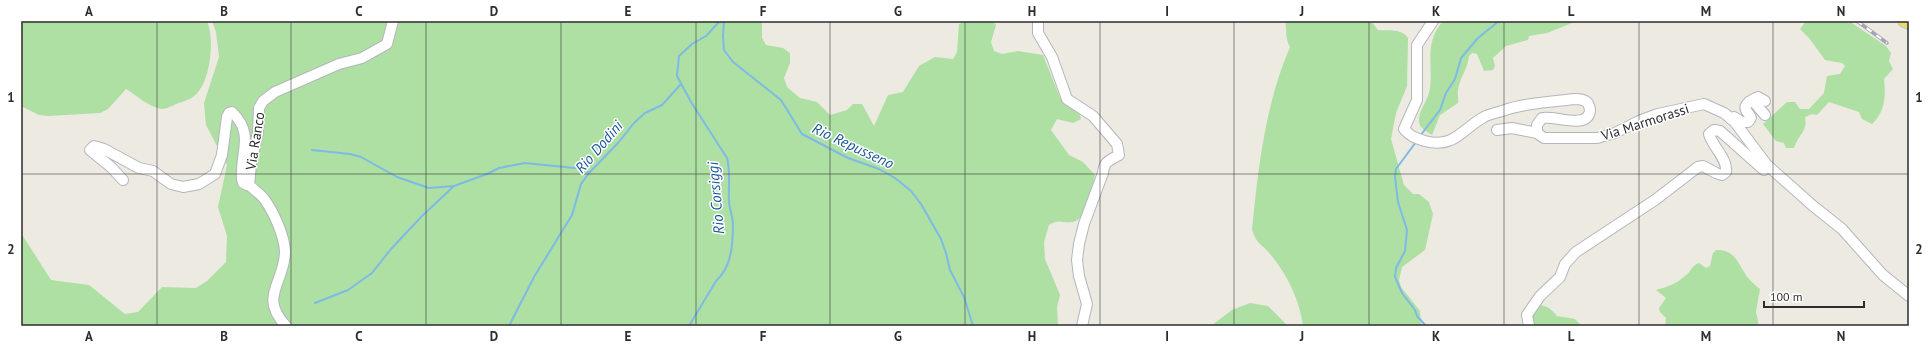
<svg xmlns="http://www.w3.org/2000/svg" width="1930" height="347" viewBox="0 0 1930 347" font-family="'PT Sans',sans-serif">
<rect width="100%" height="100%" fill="#edeae1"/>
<g fill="#aedfa3">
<path d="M21 21H207C215 39 211 84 193 97 189 100 181 102 176 104 172 106 166 109 162 109 150 108 136 95 126 89L108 109 100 113 48 116 39 115 21 106Z"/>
<path d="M212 21H762V38L766 45 783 48 790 53V63L784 78 787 87 800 98 817 102 830 115 847 110 853 104H862L874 126 888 95 903 92 919 66 935 57 953 59 957 52 959 24 965 21H993L996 25 991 42 994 51 1002 54 1018 51 1043 55 1060 98 1080 115 1081 119 1073 123 1057 119 1051 130 1069 155 1083 162 1095 175C1092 187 1088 219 1073 222 1063 224 1060 218 1049 225L1044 242 1045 259 1060 295 1057 307 1058 326H21V233L51 280 89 285 125 314 138 312 162 287 196 288 207 281 226 262 227 236 218 207 227 165 206 125 204 103 219 57 216 32Z"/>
<path d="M1285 21H1371L1378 30C1389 31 1401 28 1408 38L1407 86 1396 113 1391 139 1404 185 1413 194H1419L1429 202 1433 214 1425 250 1402 267 1399 280 1401 287 1420 311 1421 326H1303C1300 301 1287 274 1270 254 1261 243 1258 246 1252 230 1258 169 1265 105 1290 47 1285 38 1287 31 1285 21Z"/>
<path d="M1443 21H1577L1547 33 1529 36 1528 40 1506 46 1493 58 1495 66 1493 70 1484 71 1477 54 1472 53 1469 56C1468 69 1459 79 1458 90 1457 95 1459 98 1458 103L1440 115 1432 135C1426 131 1418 128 1419 119 1419 111 1427 101 1429 93 1435 68 1422 45 1443 21Z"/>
<path d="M1806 21H1849L1886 46 1891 53 1889 61 1893 69 1884 79C1886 96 1885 112 1872 124L1862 119 1859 112 1829 102 1817 115 1812 114 1805 117C1808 132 1798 134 1794 148H1786L1784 143 1776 141 1763 124 1787 102H1795L1800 109H1809L1824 93 1827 76 1840 74 1845 66 1842 63 1825 60 1809 38 1800 29Z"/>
<path d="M1716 250C1736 249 1738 265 1748 278 1752 282 1756 286 1760 289L1756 312 1759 326H1665L1666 318 1660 312 1659 308 1666 298 1656 290C1667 287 1676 284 1685 276 1691 272 1692 265 1699 263L1706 268 1710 266 1713 253Z"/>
<polygon points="1250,303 1268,306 1288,326 1211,326 1232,310"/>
<path d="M1539 305C1547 305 1552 310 1557 316L1575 319 1582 326H1533L1532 316Z"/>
</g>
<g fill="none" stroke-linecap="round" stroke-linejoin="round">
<g stroke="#7ebae6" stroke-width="2">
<polyline points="724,21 723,36 724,50 733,62 781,100 802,134 848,158 879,169 895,178 911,191 921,204 941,239 946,253 950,270 964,297 973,326"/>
<polyline points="1420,136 1440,110 1446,93 1455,79 1461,58 1478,38 1499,21"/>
<polyline points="1416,142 1396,169 1395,177 1398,202 1407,230 1405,251 1396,268 1395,277 1402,293 1415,310 1417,316 1426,326"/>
<polyline points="312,150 350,154 361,157 397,177 429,188 454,186"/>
<polyline points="315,303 348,290 372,273 391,249 422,216 454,186 487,174 499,168 525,163 584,169 589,173"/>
<polyline points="509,326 534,277 572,215 581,184 589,173 618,143 634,123 645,113 662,105 681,84"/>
<path d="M689 326 716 281C732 267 733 243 733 223 732 216 730 209 729 202 728 187 731 173 727 158L691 102 677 76 679 56 692 44 706 36 719 22 724 21"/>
</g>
<defs>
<g id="minor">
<path d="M1038 21V33L1052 57 1067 99 1093 116 1117 144 1119 155C1109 161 1104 161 1103 173L1084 224 1079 244 1077 260 1079 276 1087 304 1082 326"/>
<path d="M1433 21 1417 45V100L1404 129C1411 137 1415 138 1425 141 1454 149 1462 129 1484 117 1489 114 1496 113 1502 111 1525 103 1550 102 1575 99 1579 99 1583 99 1587 102 1589 105 1590 107 1590 111 1587 130 1555 115 1542 118L1537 125V133L1544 138H1597L1615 133 1639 121 1658 114 1704 104 1724 113 1734 121 1767 165 1812 205 1842 229 1883 275 1909 296"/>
<polyline points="1749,102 1754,102 1765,115"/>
<path d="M1731 119 1734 117 1742 122H1748L1751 118C1750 114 1747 113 1746 110 1743 104 1754 98 1758 97L1765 101"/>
<polyline points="1497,130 1512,128 1537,133"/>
<path d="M123 180 111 167 90 150 94 146 104 149 139 168 153 171 171 184 183 187 199 184 215 174 222 155 227 117 229 113 232 112C255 134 240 152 242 179L243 183 247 185H249"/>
<path d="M286 326C258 296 285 283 285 251 284 235 274 213 265 200 261 194 254 190 249 185L251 164 258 132 259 108 263 101 275 92 339 64 362 58 387 44 393 21"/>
<path d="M1529 326 1527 315 1540 296 1560 277 1565 264 1576 252 1655 200 1698 167 1703 166 1716 173 1722 175 1726 172C1728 159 1712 146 1709 134L1714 130 1720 131 1764 170"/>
</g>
<polyline id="major" points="1904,21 1909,23"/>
</defs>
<use href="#minor" stroke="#b5b5bf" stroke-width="12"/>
<use href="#major" stroke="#c8c8c8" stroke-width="14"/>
<use href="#minor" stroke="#fff" stroke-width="10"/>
<use href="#major" stroke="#e7dd6d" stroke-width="12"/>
<defs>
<polyline id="rail" points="1857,21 1887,43"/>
</defs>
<use href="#rail" stroke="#a4a4b6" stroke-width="3.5"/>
<use href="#rail" stroke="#fff" stroke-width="2" stroke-dasharray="6" stroke-linecap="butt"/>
</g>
<path fill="none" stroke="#2d2d2d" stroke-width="1" stroke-opacity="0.55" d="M157 21V326M291 21V326M426 21V326M561 21V326M696 21V326M830 21V326M965 21V326M1100 21V326M1234 21V326M1369 21V326M1504 21V326M1639 21V326M1773 21V326M21 174H1909"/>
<g text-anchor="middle" stroke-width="3" stroke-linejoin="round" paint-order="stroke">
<g font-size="14" fill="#2d2d2d" stroke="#fff">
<text transform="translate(1645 122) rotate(-18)" y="5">Via Marmorassi</text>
<text transform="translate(255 141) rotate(-81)" y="5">Via Ranco</text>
</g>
<g font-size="15" font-style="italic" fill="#195796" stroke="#fff">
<text transform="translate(853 146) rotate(25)" y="5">Rio Repusseno</text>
<text transform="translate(599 147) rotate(-49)" y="5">Rio Dodini</text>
<text transform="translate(716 198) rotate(-95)" y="5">Rio Corsiggi</text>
</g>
</g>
<rect width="1930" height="347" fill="none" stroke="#ffffff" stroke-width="44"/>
<path d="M1764 301v6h100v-6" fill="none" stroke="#2d2d2d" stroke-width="2"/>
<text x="1770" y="301" font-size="12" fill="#2d2d2d" stroke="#ffffff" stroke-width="3" paint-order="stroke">100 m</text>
<rect x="22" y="22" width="1886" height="303" fill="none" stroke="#2d2d2d" stroke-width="1.5"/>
<g font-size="13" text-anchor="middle" font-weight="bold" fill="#2d2d2d">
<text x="89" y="16">A</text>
<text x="224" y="16">B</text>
<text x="359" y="16">C</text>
<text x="494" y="16">D</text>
<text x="628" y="16">E</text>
<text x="763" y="16">F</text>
<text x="898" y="16">G</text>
<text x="1032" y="16">H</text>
<text x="1167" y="16">I</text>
<text x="1302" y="16">J</text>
<text x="1436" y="16">K</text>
<text x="1571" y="16">L</text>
<text x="1706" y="16">M</text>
<text x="1841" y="16">N</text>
<text x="11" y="102">1</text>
<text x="1919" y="102">1</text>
<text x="11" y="254">2</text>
<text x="1919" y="254">2</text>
<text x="89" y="341">A</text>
<text x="224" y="341">B</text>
<text x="359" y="341">C</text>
<text x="494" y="341">D</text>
<text x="628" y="341">E</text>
<text x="763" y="341">F</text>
<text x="898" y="341">G</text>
<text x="1032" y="341">H</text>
<text x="1167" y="341">I</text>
<text x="1302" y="341">J</text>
<text x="1436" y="341">K</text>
<text x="1571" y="341">L</text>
<text x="1706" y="341">M</text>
<text x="1841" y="341">N</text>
</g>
</svg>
